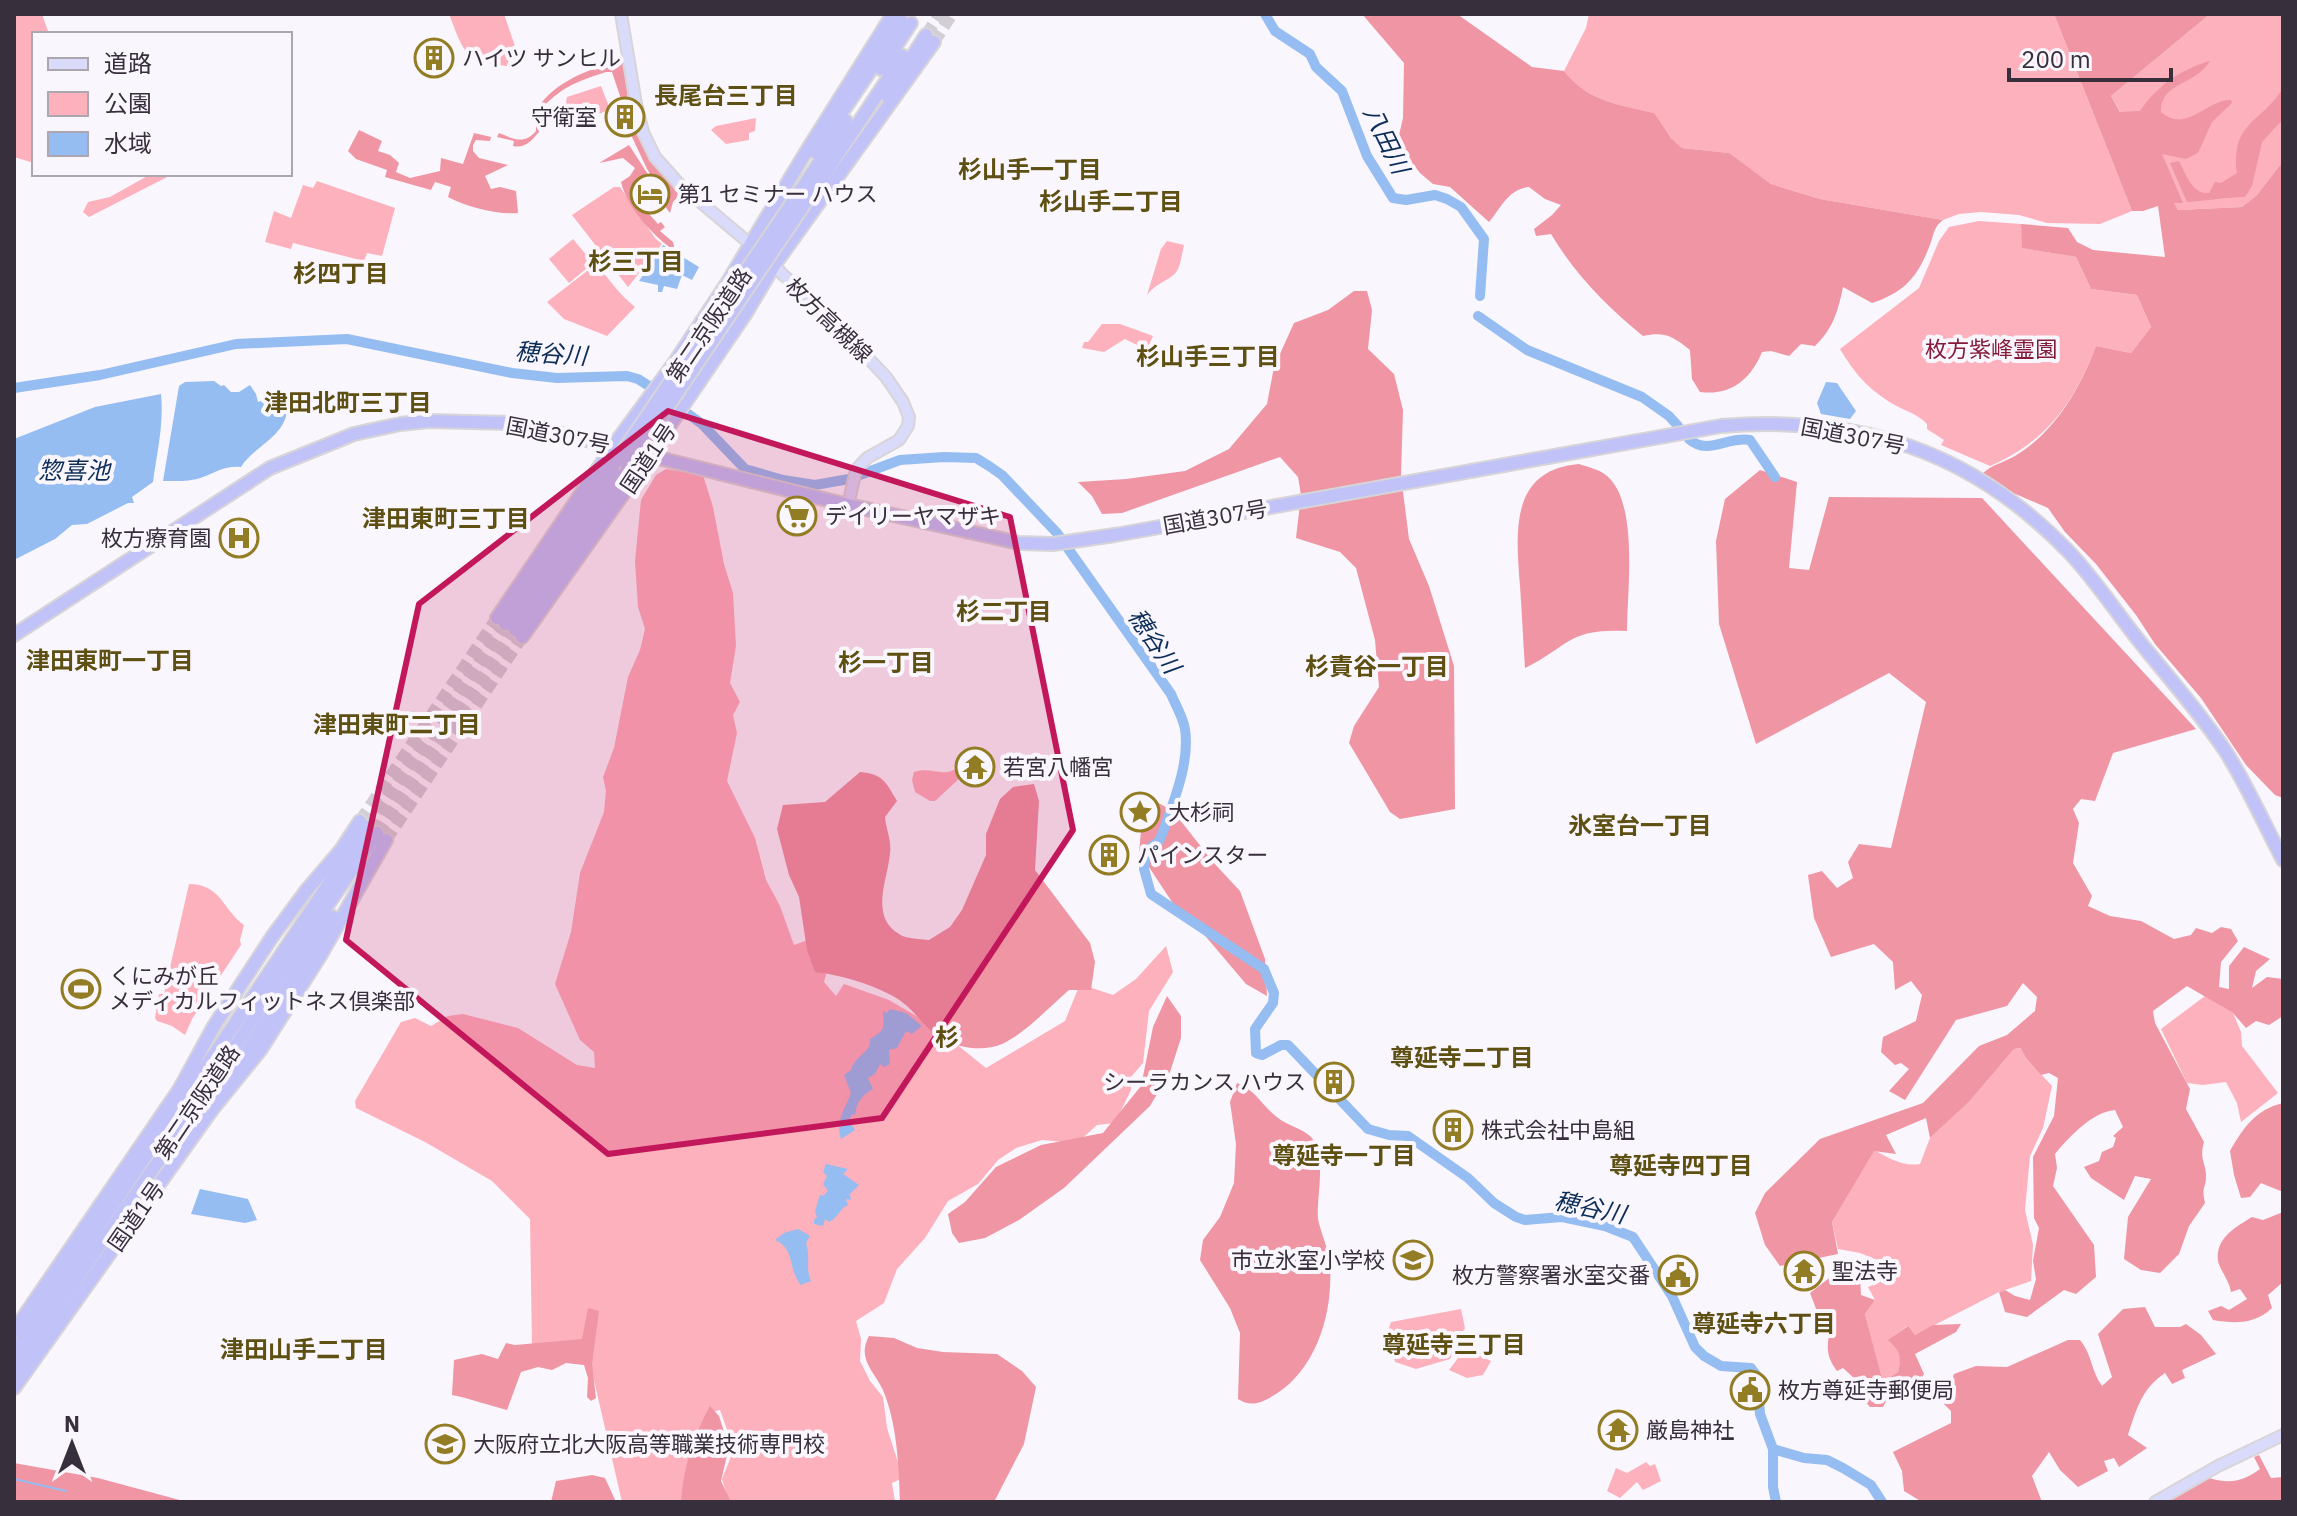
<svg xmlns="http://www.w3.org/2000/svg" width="2297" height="1516" viewBox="0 0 2297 1516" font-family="'IBM Plex Sans','Noto Sans JP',sans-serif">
<rect width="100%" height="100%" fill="#faf6fd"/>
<g fill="#fdb1bc">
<polygon points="14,14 42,14 49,34 34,34 34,163 14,157"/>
<path d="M449 14H504L519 58 517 68C466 59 468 64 449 14Z"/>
<path d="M1589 14H2054L2132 211 2100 224 2047 223 2019 215 1981 212 1959 214 1943 220 1820 199 1771 184 1728 153 1682 148 1671 138 1653 113C1617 104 1589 102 1564 71L1586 28Z"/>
<polygon points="2210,14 2283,14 2283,161 2257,195 2242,207 2178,210 2111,96"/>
<polygon points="601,86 610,109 577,124 570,111 565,109 567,97"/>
<polygon points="756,118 755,131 749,133 749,140 726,144 711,130 716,126"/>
<polygon points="151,174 173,174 89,217 83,212 88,202 110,197"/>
<polygon points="317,181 395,208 382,256 367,253 364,261 293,243 291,249 265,242 274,211 291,218 303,185 313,188"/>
<polygon points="614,187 620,187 655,238 662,244 628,287 572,215"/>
<path d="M1979 221 2021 224 2023 248 2076 257 2091 289 2137 295 2151 327 2131 353 2096 346C2075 402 2045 443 1990 466L1941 445 1944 440 1927 429V424C1918 414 1905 411 1893 404 1868 389 1855 374 1840 349L1919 288 1939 241 1949 227Z"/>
<polygon points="573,239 593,263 569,283 549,259"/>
<path d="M1167 241 1184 245C1182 253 1181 264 1177 271 1170 281 1158 281 1147 295L1161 249Z"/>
<path d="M596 264C609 279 619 294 635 307L607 336 564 319 547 302Z"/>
<polygon points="1102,324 1120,324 1153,336 1147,350 1125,339 1104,352 1082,348 1084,342 1088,342"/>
<polygon points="666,469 703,475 713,507 724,564 733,593 736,646 730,683 740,702 733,715 737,733 727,781 755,838 766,880 780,906 794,945 819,936 837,934 824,982 836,996 844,984 889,1000 935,1027 986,1068 1065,1021 1080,984 1113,995 1136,979 1166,946 1173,972 1149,1011 1143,1063 1131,1077 1131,1090 1115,1123 1097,1125 1077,1143 1042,1140 1016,1148 998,1160 978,1184 948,1201 925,1238 897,1269 884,1303 856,1321 861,1339 860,1361 870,1381 883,1397 887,1428 903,1478 892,1483 895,1502 729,1502 722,1479 734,1449 720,1410 708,1413 683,1502 622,1502 585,1341 532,1349 530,1219 492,1181 425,1142 356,1108 355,1101 401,1022 415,1018 431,1026 448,1016 463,1014 518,1028 577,1065 595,1068 594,1052 580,1040 555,984 571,932 580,873 604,812 606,791 603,777 614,748 628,677 640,650 645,629 638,607 635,561 641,500 656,475"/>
<path d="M958 768 963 773 961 777 935 801H930L915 792 912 780 914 772C930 766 942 778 958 768Z"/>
<path d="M189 884C221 884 222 909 244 925L240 940 241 945 192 1019 185 1035 172 1026 157 1021 155 1018 159 994H164Z"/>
<polygon points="2205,996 2233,1013 2241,1032 2242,1046 2278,1093 2241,1122 2237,1103 2226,1082 2203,1085 2187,1083 2161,1029"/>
<path d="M2022 1048 2026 1058 2052 1086 2043 1128 2030 1156 2025 1210 2033 1245 2031 1281 1999 1292 1915 1335 1907 1326 1889 1340C1901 1351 1902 1357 1898 1372L1883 1383 1865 1314 1875 1300 1868 1287 1887 1279 1882 1262 1860 1253 1838 1249 1832 1222 1874 1150C1889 1158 1903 1167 1920 1164L1930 1138 1969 1102 2014 1049Z"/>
<polygon points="1461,1309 1465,1328 1450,1359 1416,1369 1395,1362 1388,1331 1391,1322"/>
<polygon points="1465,1349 1491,1361 1483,1375 1467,1378 1449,1370"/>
<polygon points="1646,1462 1650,1466 1655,1464 1661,1481 1643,1490 1637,1482 1620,1498 1607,1491 1616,1468 1627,1473"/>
</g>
<g fill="#ef95a3">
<path d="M1362 14H1457L1532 67 1564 71C1589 102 1617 104 1654 113L1671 138 1682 148 1729 153 1771 184 1820 199 1943 220C1935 226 1934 232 1931 242 1919 275 1906 292 1872 303L1843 287C1838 311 1833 329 1815 346L1801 344 1789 356 1771 351 1762 352C1751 379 1731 396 1700 392L1692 379 1690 350C1674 337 1665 331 1643 336 1608 308 1574 273 1551 234L1536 236 1534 229 1552 215 1561 205 1545 199 1529 187C1508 189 1501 208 1489 222L1450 187 1433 184 1420 173 1397 144 1403 118 1404 63Z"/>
<path d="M2054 14H2210L2111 96 2120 112 2140 111C2157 86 2181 69 2210 61 2195 86 2160 82 2161 112 2187 134 2205 100 2231 100L2232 103 2212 122 2198 153 2186 159 2162 154 2183 203H2174L2178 210 2242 207 2257 195 2283 161V798L2275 795 2246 765 2201 698 2155 644 2136 615 2096 564 2065 532 2048 508 2004 489 1982 474C1992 464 2003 463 2015 456 2055 432 2080 389 2096 346L2131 353 2151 327 2137 295 2091 289 2076 257 2022 248 2021 224 2068 228 2077 242 2093 250 2165 257 2158 206 2143 211H2132Z"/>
<path d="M620 60 624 64 628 99 622 102 612 72H606C573 83 563 86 538 112L539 132C532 140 525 149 513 146L514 141 497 137 499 133C514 139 524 145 536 131V123L532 117C551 82 583 72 620 60Z"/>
<path d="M2283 88V119L2262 142 2252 186 2245 197C2224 197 2207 201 2187 202L2170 163 2179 161C2186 174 2192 195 2209 193L2215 182 2221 183 2237 173C2231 121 2261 124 2283 88Z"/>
<path d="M625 111 633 114C639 147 657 171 681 193L673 202 670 213 661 201 664 196 647 169 625 122 628 121Z"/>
<path d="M359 130 382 141 378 151 390 155 399 163 396 172 410 178 440 171 441 158 463 164 474 133 491 137 490 141 476 140 473 145V151L479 158 508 165 485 176 491 189 500 187 516 191 518 213C497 215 467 207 448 197L451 187 435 182 431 190 385 177 387 170 356 159 348 151Z"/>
<path d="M629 145 653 182 638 190 649 207 656 202 658 204 650 215 658 224 661 222 665 227 660 231 673 242 675 251C654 237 627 208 621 182L630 176 635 168 623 158 599 163Z"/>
<polygon points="1354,291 1367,291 1372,310 1368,349 1394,374 1403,410 1401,476 1409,539 1429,586 1454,666 1455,809 1400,819 1390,812 1349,743 1354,726 1379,687 1375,640 1356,568 1340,552 1296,538 1301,495 1298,477 1280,457 1122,513 1102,514 1092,496 1078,482 1126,479 1185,471 1229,449 1267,404 1274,367 1294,323 1328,310"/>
<path d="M1579 464C1588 467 1601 470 1607 476 1639 503 1627 591 1627 631 1568 628 1571 645 1525 668 1523 641 1522 613 1520 586 1516 533 1509 470 1579 464Z"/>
<path d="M1760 470 1797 482 1789 568 1809 570 1829 497 1982 498 2196 729 2113 753 2095 801 2081 799 2073 809 2079 823 2073 863 2092 896 2088 906 2110 916 2141 921 2174 939 2191 935 2196 928 2212 933 2221 927 2231 929 2238 941 2221 962 2219 987 2229 989V966L2244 947 2270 959 2256 971 2252 988 2267 977 2283 979V1016L2269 1025 2256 1021 2246 1028 2233 1013 2187 986 2153 1011 2155 1023 2190 1089 2186 1109 2204 1142C2199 1160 2206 1162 2206 1176 2206 1190 2201 1185 2205 1203L2189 1226 2179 1254 2160 1273 2141 1270 2124 1259 2128 1217 2151 1179 2135 1176 2124 1200 2091 1178 2084 1167 2099 1161 2102 1152 2113 1147 2116 1138 2113 1136 2123 1127 2115 1110C2092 1112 2069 1137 2055 1154L2057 1168 2053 1186 2094 1245 2096 1277 2076 1294 2064 1290 2027 1317 2005 1312 1999 1292 2005 1290 2015 1296 2030 1300 2036 1279 2033 1261 2039 1228 2034 1218 2033 1157 2054 1116 2058 1078 2049 1073 2041 1075 2026 1058 2021 1048 2014 1049 1969 1102 1930 1138 1926 1118 1886 1135 1896 1154 1874 1151 1832 1222 1838 1254 1780 1266 1765 1245 1755 1213 1765 1193 1820 1139 1923 1103 1979 1046 2007 1035 2035 1011 2037 997 2023 983 2007 1006 1956 1020 1905 1100 1889 1091 1909 1069 1901 1063 1895 1065 1881 1052 1883 1037 1916 1021 1922 995 1911 981 1895 990 1893 962 1874 944 1831 957 1814 918 1808 875 1822 871 1837 888 1853 878 1848 862 1859 844 1891 848 1926 702 1889 673 1756 744 1719 624 1716 541 1725 499Z"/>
<path d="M860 772C883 774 886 782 897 801L885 817C886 829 892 842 890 853 888 879 869 916 899 934 906 939 921 939 929 940L950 927 962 910 986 855V834L1000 799 1013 787 1034 784 1039 801 1035 870 1090 943 1095 962 1091 990H1069C1048 1008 1027 1032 1002 1044 991 1049 976 1049 965 1047 925 1040 922 1011 891 995 868 983 841 975 815 972L807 950 799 897 789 875 777 829 783 805 825 802Z"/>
<polygon points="1153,800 1173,811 1213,862 1240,891 1265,959 1267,996 1246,984 1196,925 1178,911 1139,852 1143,810"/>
<polygon points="1167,996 1181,1016 1181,1038 1170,1072 1150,1106 1064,1188 1019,1220 985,1238 959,1243 952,1233 948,1214 965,1202 996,1167 1041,1145 1103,1133 1141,1086 1153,1027"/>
<path d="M1237 1083C1256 1090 1262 1106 1278 1118 1287 1125 1301 1128 1310 1136 1328 1153 1316 1197 1318 1219 1321 1234 1329 1249 1330 1266 1333 1312 1317 1368 1276 1394 1263 1402 1252 1408 1238 1399L1240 1333 1230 1308 1200 1260 1203 1240 1220 1217 1234 1183 1236 1144 1230 1102Z"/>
<path d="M2283 1103V1192L2261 1183 2250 1197 2241 1198 2234 1175 2230 1151C2244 1127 2255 1110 2283 1103Z"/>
<path d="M2283 1212V1282L2268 1295 2272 1308C2255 1324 2236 1324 2213 1320L2208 1311 2221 1306 2229 1310 2247 1299 2240 1289 2231 1292C2229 1280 2220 1270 2218 1261 2215 1238 2236 1227 2252 1217L2263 1220Z"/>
<path d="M1842 1268H1863L1870 1274 1860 1276 1861 1295 1875 1300 1865 1314 1883 1382 1898 1372C1902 1356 1900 1351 1888 1340L1908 1326 1915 1335 1933 1325 1961 1324 1956 1332 1915 1354 1924 1374 1914 1390 1890 1394 1883 1407H1870L1850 1384 1855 1379 1843 1368 1837 1371C1824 1354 1827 1343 1832 1323L1820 1319 1810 1293Z"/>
<path d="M2145 1307 2155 1327H2180L2186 1324 2201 1335 2216 1354 2182 1370 2185 1378 2172 1384 2165 1373C2142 1388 2136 1410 2128 1435L2147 1448 2119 1467 2114 1458 2104 1461 2108 1471 2078 1487 2060 1470 2049 1452 2032 1476 2042 1502H1922L1904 1491 1902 1471 1893 1452 1951 1423V1411L1944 1404 1954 1374 1976 1366 2007 1367 2068 1340H2080C2092 1354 2091 1371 2102 1386L2112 1377 2098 1334 2123 1309Z"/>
<path d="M588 1308 599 1311 592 1364 596 1398 591 1401 587 1397 588 1378 584 1365 566 1363 552 1370 538 1367 521 1372 507 1410C487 1405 472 1399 452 1395L454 1360 482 1354 498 1359 506 1343 515 1345 582 1339Z"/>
<path d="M869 1336 894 1338 917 1348 943 1352 997 1354 1022 1371 1036 1387 1024 1444 994 1502H900C899 1467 897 1421 882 1388 873 1370 857 1358 869 1336Z"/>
<path d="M710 1406 719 1416 729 1447 721 1481 731 1502H681C683 1468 694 1435 710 1406Z"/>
<path d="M2259 1455 2271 1478 2283 1477V1502H2162L2209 1478C2230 1484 2242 1482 2260 1469L2254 1457Z"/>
<polygon points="14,1463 98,1478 187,1502 14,1502"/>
<polygon points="592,1475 605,1478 616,1502 551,1502 556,1481"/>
</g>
<g fill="#95bdf2">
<polygon points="663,245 699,267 692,280 682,275 677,289 664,286 662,292 658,292 658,285 639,281"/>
<path d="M214 381 221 386 224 385 231 392H239L250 385 256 394 258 402 261 401 270 405 279 401 281 409 287 410C285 437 253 447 241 467 227 465 215 472 203 477 190 482 177 481 163 481L179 386 185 382Z"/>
<polygon points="1826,382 1837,383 1856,411 1850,419 1821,414 1817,403"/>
<path d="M161 394C164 425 157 452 153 482L132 497 134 503H128L87 524 72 525 55 539 14 560V439L95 407Z"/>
<path d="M890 1009 906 1013 922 1026 912 1034 906 1031 897 1048 889 1050 890 1064 884 1067 880 1064 875 1074 868 1078 873 1089C863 1094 856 1103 855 1115L852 1114 849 1120 855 1130 841 1139C835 1120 845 1110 851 1093L844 1075 851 1070C853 1057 872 1052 870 1039 886 1030 884 1027 883 1011L887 1013Z"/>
<path d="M826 1164 848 1169 843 1174 859 1185 850 1194 851 1200 846 1199 848 1205C840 1208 838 1218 829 1222L825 1219 823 1226 814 1224V1220L817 1217 815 1211 820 1195 823 1196 828 1191 823 1184 827 1176 823 1172Z"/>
<polygon points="200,1189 248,1199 257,1220 245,1223 191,1214"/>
<path d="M798 1229 810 1236 806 1243C811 1259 805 1268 811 1281L801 1285C788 1271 796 1249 775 1240L784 1233Z"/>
</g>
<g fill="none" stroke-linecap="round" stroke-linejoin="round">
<polyline stroke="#95bdf2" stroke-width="2" points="14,1479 66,1491"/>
<g stroke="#95bdf2" stroke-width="10">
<polyline points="1265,14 1275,31 1310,54 1316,67 1342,91 1367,156 1393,198 1406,200 1435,195 1447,199 1461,207 1484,239 1480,296"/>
<polyline points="1478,316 1527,350 1642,397 1669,416 1678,426"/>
<polyline points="14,388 100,375 236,344 347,339 512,373 557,378 627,376 638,379 660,393"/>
<path d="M676 405 702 424 745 469 783 480 815 485 849 479 900 460 944 457 976 458 989 466 1002 475 1057 533 1171 694C1176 706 1183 717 1185 729 1190 763 1174 800 1163 832L1159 841 1149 849 1145 856 1144 869 1151 894 1264 969 1274 993 1273 1003 1255 1029 1256 1053 1262 1055 1281 1045H1288L1368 1129 1389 1135 1408 1136 1468 1178 1494 1203 1516 1217 1525 1220 1562 1217 1605 1226 1633 1237 1672 1296 1695 1347 1704 1356 1721 1366 1751 1368 1757 1376 1760 1414 1773 1449V1487L1776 1502"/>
<path d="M1689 439C1708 456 1727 436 1750 440L1775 477"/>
<polyline points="1773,1449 1804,1458 1827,1460 1843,1468 1871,1485 1882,1502"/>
</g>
<g stroke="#d3ced6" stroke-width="12" stroke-dasharray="12 6" stroke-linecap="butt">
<polyline points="926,35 940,14"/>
<polyline points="934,42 952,14"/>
<polyline points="360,821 497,618"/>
<polyline points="367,827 505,624"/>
<polyline points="377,833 515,630"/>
<polyline points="386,840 522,637"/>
</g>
<defs>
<g id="major">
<polyline points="621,14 636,104 643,132 655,157 680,185 755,248"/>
<polyline points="771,261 782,274 820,307 886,377 903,402 909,417 908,426 899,440 867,458 856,470 848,505"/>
<polyline points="2155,1502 2218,1466 2283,1435"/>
</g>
<g id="highway">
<polyline points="881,69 911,23"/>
<polyline points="887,96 926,35"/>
<polyline points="815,152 868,74 901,20"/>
<polyline points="809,178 846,121"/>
<polyline points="818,184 903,56"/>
<polyline points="497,618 614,445 675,362 726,285 806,152 893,14"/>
<polyline points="505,624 613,466"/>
<polyline points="515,630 627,467"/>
<path d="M14 635 270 468 354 434 400 424 429 421 515 423 542 429 848 505 1019 543 1053 544 1115 535 1721 426C1860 415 1970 450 2068 551 2093 577 2114 609 2136 637 2166 675 2200 712 2226 752 2248 787 2264 824 2283 860"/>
<polyline points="522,637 628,487 746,313 775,264 934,42"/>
<polyline points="217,1086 246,1052 333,917"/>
<polyline points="14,1331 179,1090 214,1026 272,937 306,891 341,850 360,821"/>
<polyline points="14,1352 367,827"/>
<polyline points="14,1369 187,1120 312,928 377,833"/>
<polyline points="14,1388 211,1111 261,1049 320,956 386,840"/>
</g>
</defs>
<use href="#major" stroke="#d7d5d8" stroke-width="14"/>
<use href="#highway" stroke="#d7d5d8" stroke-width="16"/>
<use href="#major" stroke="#dadafb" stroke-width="10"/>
<use href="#highway" stroke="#c1c2f8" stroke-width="12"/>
<defs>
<g id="highway-bridge">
<polyline points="613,466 809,178"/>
<polyline points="627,467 818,184"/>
</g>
</defs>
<use href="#highway-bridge" stroke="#d7d5d8" stroke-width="16" stroke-linecap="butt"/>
<use href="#highway-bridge" stroke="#c1c2f8" stroke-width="12"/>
</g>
<path fill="#c2185b" fill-opacity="0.2" stroke="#c2185b" stroke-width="6" stroke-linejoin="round" d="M668 411 1010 517 1073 830 882 1118 608 1154 346 940 419 604Z"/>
<defs>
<symbol id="building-ring" viewBox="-11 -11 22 22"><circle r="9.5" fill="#faf6fd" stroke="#927d24" stroke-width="1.5"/><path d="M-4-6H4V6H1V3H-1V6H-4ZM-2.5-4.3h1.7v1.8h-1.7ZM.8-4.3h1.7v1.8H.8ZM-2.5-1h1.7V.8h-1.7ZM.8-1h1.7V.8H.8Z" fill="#927d24"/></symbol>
<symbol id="hotel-ring" viewBox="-11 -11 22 22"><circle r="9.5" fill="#faf6fd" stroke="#927d24" stroke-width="1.5"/><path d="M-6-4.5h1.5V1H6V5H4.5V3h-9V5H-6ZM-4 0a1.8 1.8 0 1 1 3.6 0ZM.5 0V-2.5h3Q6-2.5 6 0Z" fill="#927d24"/></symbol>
<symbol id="supermarket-ring" viewBox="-11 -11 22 22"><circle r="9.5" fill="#faf6fd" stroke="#927d24" stroke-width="1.5"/><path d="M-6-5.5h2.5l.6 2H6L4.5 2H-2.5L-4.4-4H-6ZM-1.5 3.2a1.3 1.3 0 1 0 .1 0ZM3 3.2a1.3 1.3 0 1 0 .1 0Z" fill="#927d24"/></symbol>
<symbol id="hospital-ring" viewBox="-11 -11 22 22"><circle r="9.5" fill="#faf6fd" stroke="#927d24" stroke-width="1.5"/><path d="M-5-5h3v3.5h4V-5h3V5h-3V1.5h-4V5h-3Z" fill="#927d24"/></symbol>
<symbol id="temple-ring" viewBox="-11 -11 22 22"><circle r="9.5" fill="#faf6fd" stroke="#927d24" stroke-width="1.5"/><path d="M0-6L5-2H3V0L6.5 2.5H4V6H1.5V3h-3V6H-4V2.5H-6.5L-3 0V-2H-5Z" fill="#927d24"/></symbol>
<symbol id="sight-ring" viewBox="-11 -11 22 22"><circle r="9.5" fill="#faf6fd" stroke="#927d24" stroke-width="1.5"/><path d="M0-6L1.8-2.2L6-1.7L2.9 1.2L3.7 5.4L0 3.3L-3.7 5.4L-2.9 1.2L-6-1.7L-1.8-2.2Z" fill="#927d24"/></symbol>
<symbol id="stadium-ring" viewBox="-11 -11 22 22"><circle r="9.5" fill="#faf6fd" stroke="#927d24" stroke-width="1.5"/><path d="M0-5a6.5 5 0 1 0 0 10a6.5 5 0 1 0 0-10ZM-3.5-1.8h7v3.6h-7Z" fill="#927d24"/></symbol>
<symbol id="school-ring" viewBox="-11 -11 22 22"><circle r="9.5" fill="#faf6fd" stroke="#927d24" stroke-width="1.5"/><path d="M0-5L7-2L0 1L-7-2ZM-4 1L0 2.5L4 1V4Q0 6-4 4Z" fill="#927d24"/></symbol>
<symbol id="civic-ring" viewBox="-11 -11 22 22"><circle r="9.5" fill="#faf6fd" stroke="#927d24" stroke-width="1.5"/><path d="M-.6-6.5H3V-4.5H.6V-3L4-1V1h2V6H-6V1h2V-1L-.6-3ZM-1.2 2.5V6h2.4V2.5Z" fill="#927d24"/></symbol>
</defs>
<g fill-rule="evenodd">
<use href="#building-ring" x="412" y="36" width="44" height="44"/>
<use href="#building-ring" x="603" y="95" width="44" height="44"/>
<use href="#hotel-ring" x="628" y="172" width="44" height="44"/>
<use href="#supermarket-ring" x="775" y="494" width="44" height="44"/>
<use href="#hospital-ring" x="217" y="516" width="44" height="44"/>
<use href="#temple-ring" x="953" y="745" width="44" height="44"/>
<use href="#sight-ring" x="1118" y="790" width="44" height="44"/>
<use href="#building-ring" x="1087" y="833" width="44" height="44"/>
<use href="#stadium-ring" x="59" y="967" width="44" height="44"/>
<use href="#building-ring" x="1312" y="1060" width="44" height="44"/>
<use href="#building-ring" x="1431" y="1108" width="44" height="44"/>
<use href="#school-ring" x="1391" y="1238" width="44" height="44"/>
<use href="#temple-ring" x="1782" y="1249" width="44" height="44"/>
<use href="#civic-ring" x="1656" y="1253" width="44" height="44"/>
<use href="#civic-ring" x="1728" y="1368" width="44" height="44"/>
<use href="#temple-ring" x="1596" y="1408" width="44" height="44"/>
<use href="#school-ring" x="423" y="1422" width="44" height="44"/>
</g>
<g text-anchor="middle" stroke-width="8" stroke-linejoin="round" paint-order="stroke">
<g font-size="22" fill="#372f3c" stroke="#faf6fd" text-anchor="start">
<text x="462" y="66">ハイツ サンヒル</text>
<text x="597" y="125" text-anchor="end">守衛室</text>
<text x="678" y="202">第1 セミナー ハウス</text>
<text x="825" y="524">デイリーヤマザキ</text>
<text x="211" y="546" text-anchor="end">枚方療育園</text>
<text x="1003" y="775">若宮八幡宮</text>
<text x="1168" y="820">大杉祠</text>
<text x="1137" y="863">パインスター</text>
<text x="109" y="984">くにみが丘<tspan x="109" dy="25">メディカルフィットネス倶楽部</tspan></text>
<text x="1306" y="1090" text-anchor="end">シーラカンス ハウス</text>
<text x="1481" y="1138">株式会社中島組</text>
<text x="1385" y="1268" text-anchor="end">市立氷室小学校</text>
<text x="1832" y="1279">聖法寺</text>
<text x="1650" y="1283" text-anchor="end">枚方警察署氷室交番</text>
<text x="1778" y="1398">枚方尊延寺郵便局</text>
<text x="1646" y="1438">厳島神社</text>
<text x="473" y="1452">大阪府立北大阪高等職業技術専門校</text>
</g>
<g font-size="22" fill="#372f3c" stroke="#faf6fd">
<text transform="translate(829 320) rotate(44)" y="8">枚方高槻線</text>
<text transform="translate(709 325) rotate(-56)" y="8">第二京阪道路</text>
<text transform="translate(558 435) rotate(11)" y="8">国道307号</text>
<text transform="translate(1853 436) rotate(11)" y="8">国道307号</text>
<text transform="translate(648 458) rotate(-56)" y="8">国道1号</text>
<text transform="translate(1215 517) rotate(-10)" y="8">国道307号</text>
<text transform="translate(197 1102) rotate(-56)" y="8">第二京阪道路</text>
<text transform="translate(136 1216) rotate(-55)" y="8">国道1号</text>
</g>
<g font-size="22" fill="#841b38" stroke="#faf6fd">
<text x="1991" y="357">枚方紫峰霊園</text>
</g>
<g font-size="24" font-weight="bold" fill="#5e5012" stroke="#faf6fd">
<text x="726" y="104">長尾台三丁目</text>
<text x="1030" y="178">杉山手一丁目</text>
<text x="1111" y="210">杉山手二丁目</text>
<text x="636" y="270">杉三丁目</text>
<text x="341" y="282">杉四丁目</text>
<text x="1208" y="365">杉山手三丁目</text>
<text x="348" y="411">津田北町三丁目</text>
<text x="446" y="527">津田東町三丁目</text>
<text x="1004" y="620">杉二丁目</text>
<text x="110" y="669">津田東町一丁目</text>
<text x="886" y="671">杉一丁目</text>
<text x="1377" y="675">杉責谷一丁目</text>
<text x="397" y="733">津田東町二丁目</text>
<text x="1640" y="834">氷室台一丁目</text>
<text x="947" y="1046">杉</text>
<text x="1462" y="1066">尊延寺二丁目</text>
<text x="1344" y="1164">尊延寺一丁目</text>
<text x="1681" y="1174">尊延寺四丁目</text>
<text x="1764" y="1332">尊延寺六丁目</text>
<text x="1454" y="1353">尊延寺三丁目</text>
<text x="304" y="1358">津田山手二丁目</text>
</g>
<g font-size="24" font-style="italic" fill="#0c2d57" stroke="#faf6fd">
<text transform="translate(1386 140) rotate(64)" y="8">八田川</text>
<text transform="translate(551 354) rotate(4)" y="8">穂谷川</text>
<text x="74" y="479">惣喜池</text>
<text transform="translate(1154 641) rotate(56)" y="8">穂谷川</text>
<text transform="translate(1590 1208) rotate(12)" y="8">穂谷川</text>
</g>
</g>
<rect width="2297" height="1516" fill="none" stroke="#372f3c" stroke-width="32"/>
<rect x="32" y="32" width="260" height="144" fill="#faf6fd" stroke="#aca6b0" stroke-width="2"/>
<rect x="48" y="58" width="40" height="12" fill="#dadafb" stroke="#aca6b0" stroke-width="2"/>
<text x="104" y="72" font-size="24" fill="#372f3c">道路</text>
<rect x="48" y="92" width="40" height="24" fill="#fdb1bc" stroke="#aca6b0" stroke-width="2"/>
<text x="104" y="112" font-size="24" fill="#372f3c">公園</text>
<rect x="48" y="132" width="40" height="24" fill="#95bdf2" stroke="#aca6b0" stroke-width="2"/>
<text x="104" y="152" font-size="24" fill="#372f3c">水域</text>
<g transform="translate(72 1444)" stroke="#faf6fd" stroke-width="6" paint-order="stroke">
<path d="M0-6L14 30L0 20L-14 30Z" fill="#372f3c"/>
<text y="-12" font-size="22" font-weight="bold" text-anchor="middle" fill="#372f3c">N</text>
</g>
<path d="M2009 68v12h162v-12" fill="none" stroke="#372f3c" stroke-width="4"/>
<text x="2021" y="68" font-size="24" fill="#372f3c" stroke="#faf6fd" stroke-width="6" paint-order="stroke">200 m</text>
</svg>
